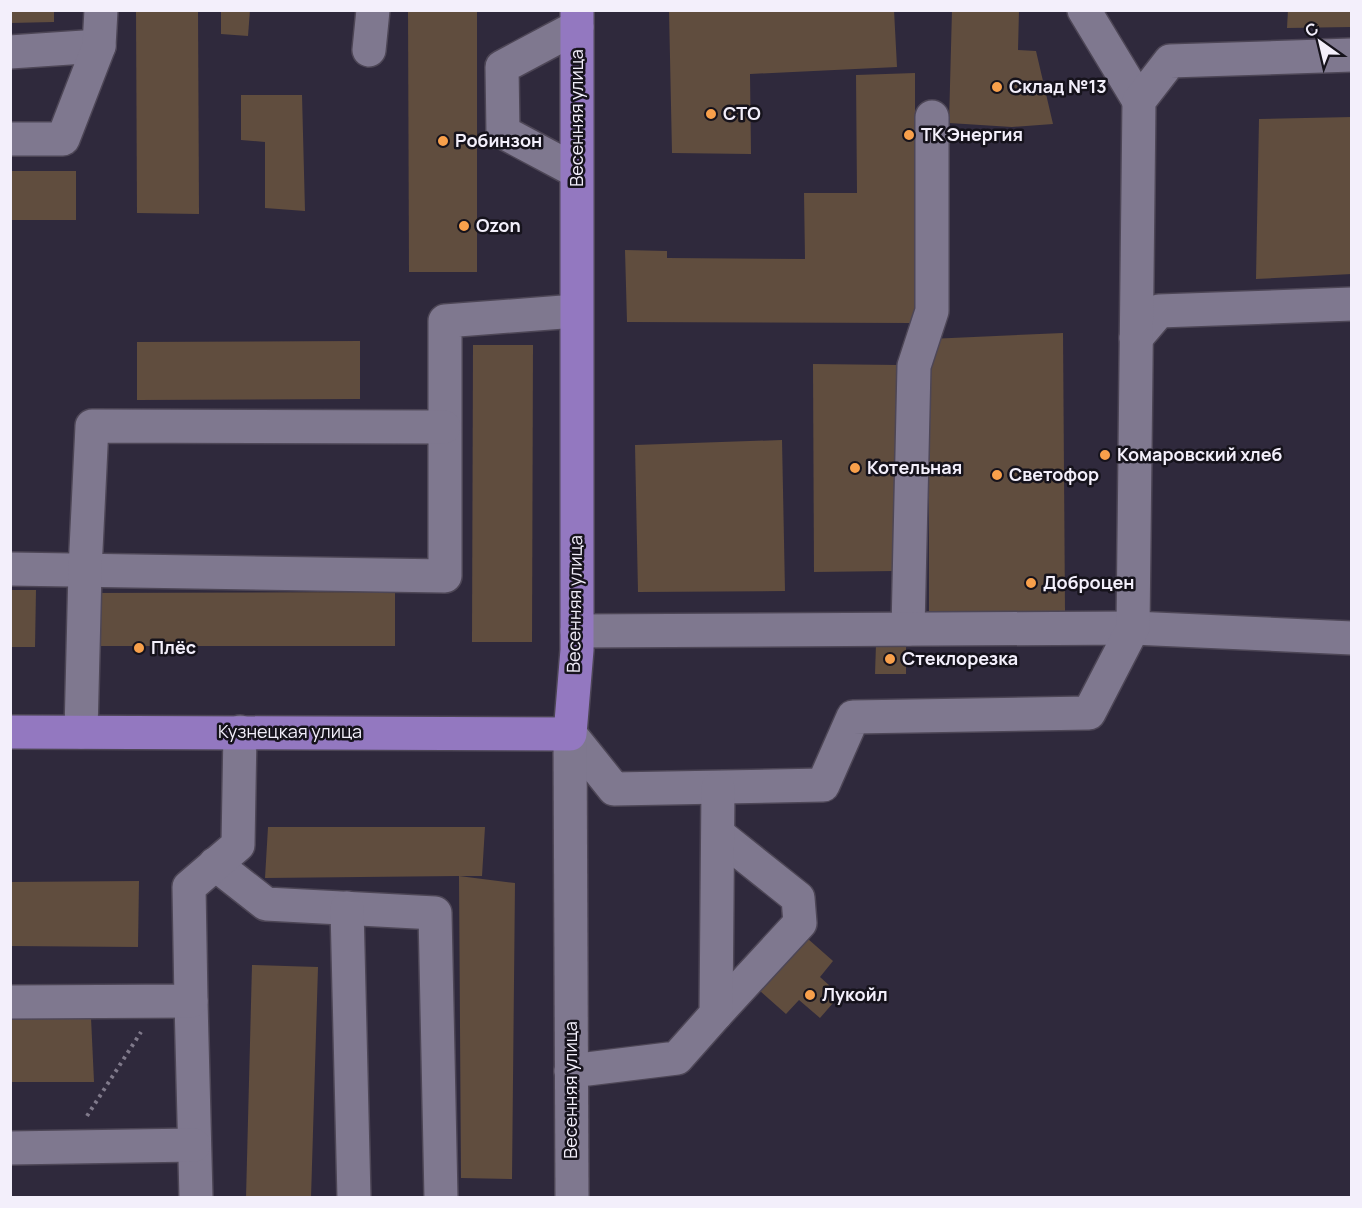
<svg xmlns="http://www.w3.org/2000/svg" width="1362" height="1208" viewBox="0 0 1362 1208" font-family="Manrope,sans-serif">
<rect width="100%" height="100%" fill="#2f293c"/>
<g fill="#604d3e">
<polygon points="10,10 54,10 54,22 10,23"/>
<polygon points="136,10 198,10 199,214 137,213"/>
<polygon points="221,10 250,10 248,36 221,34"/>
<polygon points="408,10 477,10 477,272 409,272"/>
<polygon points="669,10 894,10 897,67 750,74 751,154 672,153"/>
<polygon points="952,10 1019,10 1018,50 1036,51 1053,124 1012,127 949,123"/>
<polygon points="1288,10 1352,10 1352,27 1287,28"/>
<polygon points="915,73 915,323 627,322 625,250 667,251 667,258 805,259 804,193 857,193 856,75"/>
<polygon points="241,95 302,95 305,211 265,208 265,142 241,140"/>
<polygon points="1352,117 1352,274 1256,279 1259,119"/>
<rect x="10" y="171" width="66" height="49"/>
<polygon points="1063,333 1065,611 929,612 929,339"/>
<polygon points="360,341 360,399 137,400 137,342"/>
<polygon points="473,345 533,345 532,642 472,642"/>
<polygon points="813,364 899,365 895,571 814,572"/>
<polygon points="782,440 785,591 638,592 635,445"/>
<polygon points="10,590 36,590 35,647 10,647"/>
<polygon points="395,592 395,646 92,646 92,593"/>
<polygon points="876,644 906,644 906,674 875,674"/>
<polygon points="268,827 485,827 482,876 459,876 515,883 512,1179 461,1178 459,876 265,878"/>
<polygon points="139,881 138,947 10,946 10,882"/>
<polygon points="799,931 833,961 820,977 840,995 820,1018 799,1000 786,1014 752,984"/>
<polygon points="252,965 318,967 311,1198 246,1198"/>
<polygon points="10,1017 91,1018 94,1082 10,1082"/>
</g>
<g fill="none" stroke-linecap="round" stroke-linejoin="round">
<defs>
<g id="minor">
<polyline points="1084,10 1139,101"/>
<polyline points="369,50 373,10"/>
<polyline points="10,52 99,46"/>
<polyline points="10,139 63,139 99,46 101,10"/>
<polyline points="576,171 503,132 502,67 577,27"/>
<polyline points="1136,338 1159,311 1352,304"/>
<polyline points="10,569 445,576 445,321 576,311"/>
<polyline points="908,629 914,366 932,311 932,117"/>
<polyline points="577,631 1133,628 1352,638"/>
<polyline points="81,732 85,570 92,426 444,427"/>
<polyline points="570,734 614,789 823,785 853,717 1089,713 1133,628 1139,101 1170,61 1352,55"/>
<polyline points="570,734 572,1198"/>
<polyline points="215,864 266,904 435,913 441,1198"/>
<polyline points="347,908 354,1198"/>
<polyline points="191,1001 196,1198"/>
<polyline points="10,1002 191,1001 189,887 238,845 240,732"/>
<polyline points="716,1014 800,923 798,898 719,835"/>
<polyline points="571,1071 677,1058 716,1014 718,788"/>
<polyline points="10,1148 194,1145"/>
</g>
<polyline id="major" points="10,732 570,734 577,650 577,10"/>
</defs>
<use href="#minor" stroke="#4d4656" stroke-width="36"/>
<use href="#major" stroke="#4d4656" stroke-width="36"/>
<polyline stroke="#807a8b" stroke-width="4" stroke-dasharray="3 4.5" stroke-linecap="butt" points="87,1116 141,1032"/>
<use href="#minor" stroke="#7f788f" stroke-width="33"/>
<use href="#major" stroke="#9378c0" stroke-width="33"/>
</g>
<g fill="#f8a04b" stroke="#16131c" stroke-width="2">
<circle cx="997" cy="87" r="6"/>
<circle cx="711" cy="114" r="6"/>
<circle cx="909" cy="135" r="6"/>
<circle cx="443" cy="141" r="6"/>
<circle cx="464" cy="226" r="6"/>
<circle cx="1105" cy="455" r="6"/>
<circle cx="855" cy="468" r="6"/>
<circle cx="997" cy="475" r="6"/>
<circle cx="1031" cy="583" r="6"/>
<circle cx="139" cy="648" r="6"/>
<circle cx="890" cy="659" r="6"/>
<circle cx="810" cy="995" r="6"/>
</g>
<g text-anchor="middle" stroke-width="5" stroke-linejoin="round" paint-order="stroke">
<g font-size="18" font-weight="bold" fill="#f3effb" stroke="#16131c" text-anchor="start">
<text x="1009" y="93">Склад №13</text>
<text x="723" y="120">СТО</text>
<text x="921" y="141">ТК Энергия</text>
<text x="455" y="147">Робинзон</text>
<text x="476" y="232">Ozon</text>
<text x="1117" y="461">Комаровский хлеб</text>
<text x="867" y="474">Котельная</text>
<text x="1009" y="481">Светофор</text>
<text x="1043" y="589">Доброцен</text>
<text x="151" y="654">Плёс</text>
<text x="902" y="665">Стеклорезка</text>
<text x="822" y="1001">Лукойл</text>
</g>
<g font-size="18" fill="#f3effb" stroke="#16131c">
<text transform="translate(577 118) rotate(-90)" y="6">Весенняя улица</text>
<text transform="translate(575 604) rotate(-89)" y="6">Весенняя улица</text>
<text x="290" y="738">Кузнецкая улица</text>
<text transform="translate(571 1090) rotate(-90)" y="6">Весенняя улица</text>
</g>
</g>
<rect width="1362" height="1208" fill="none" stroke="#f3effb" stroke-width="24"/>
<g transform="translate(1320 42) rotate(326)" stroke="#16131c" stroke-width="4.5" paint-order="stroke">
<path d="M0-4.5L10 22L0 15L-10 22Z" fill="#f3effb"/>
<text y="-9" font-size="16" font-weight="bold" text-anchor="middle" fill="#f3effb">С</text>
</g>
</svg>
